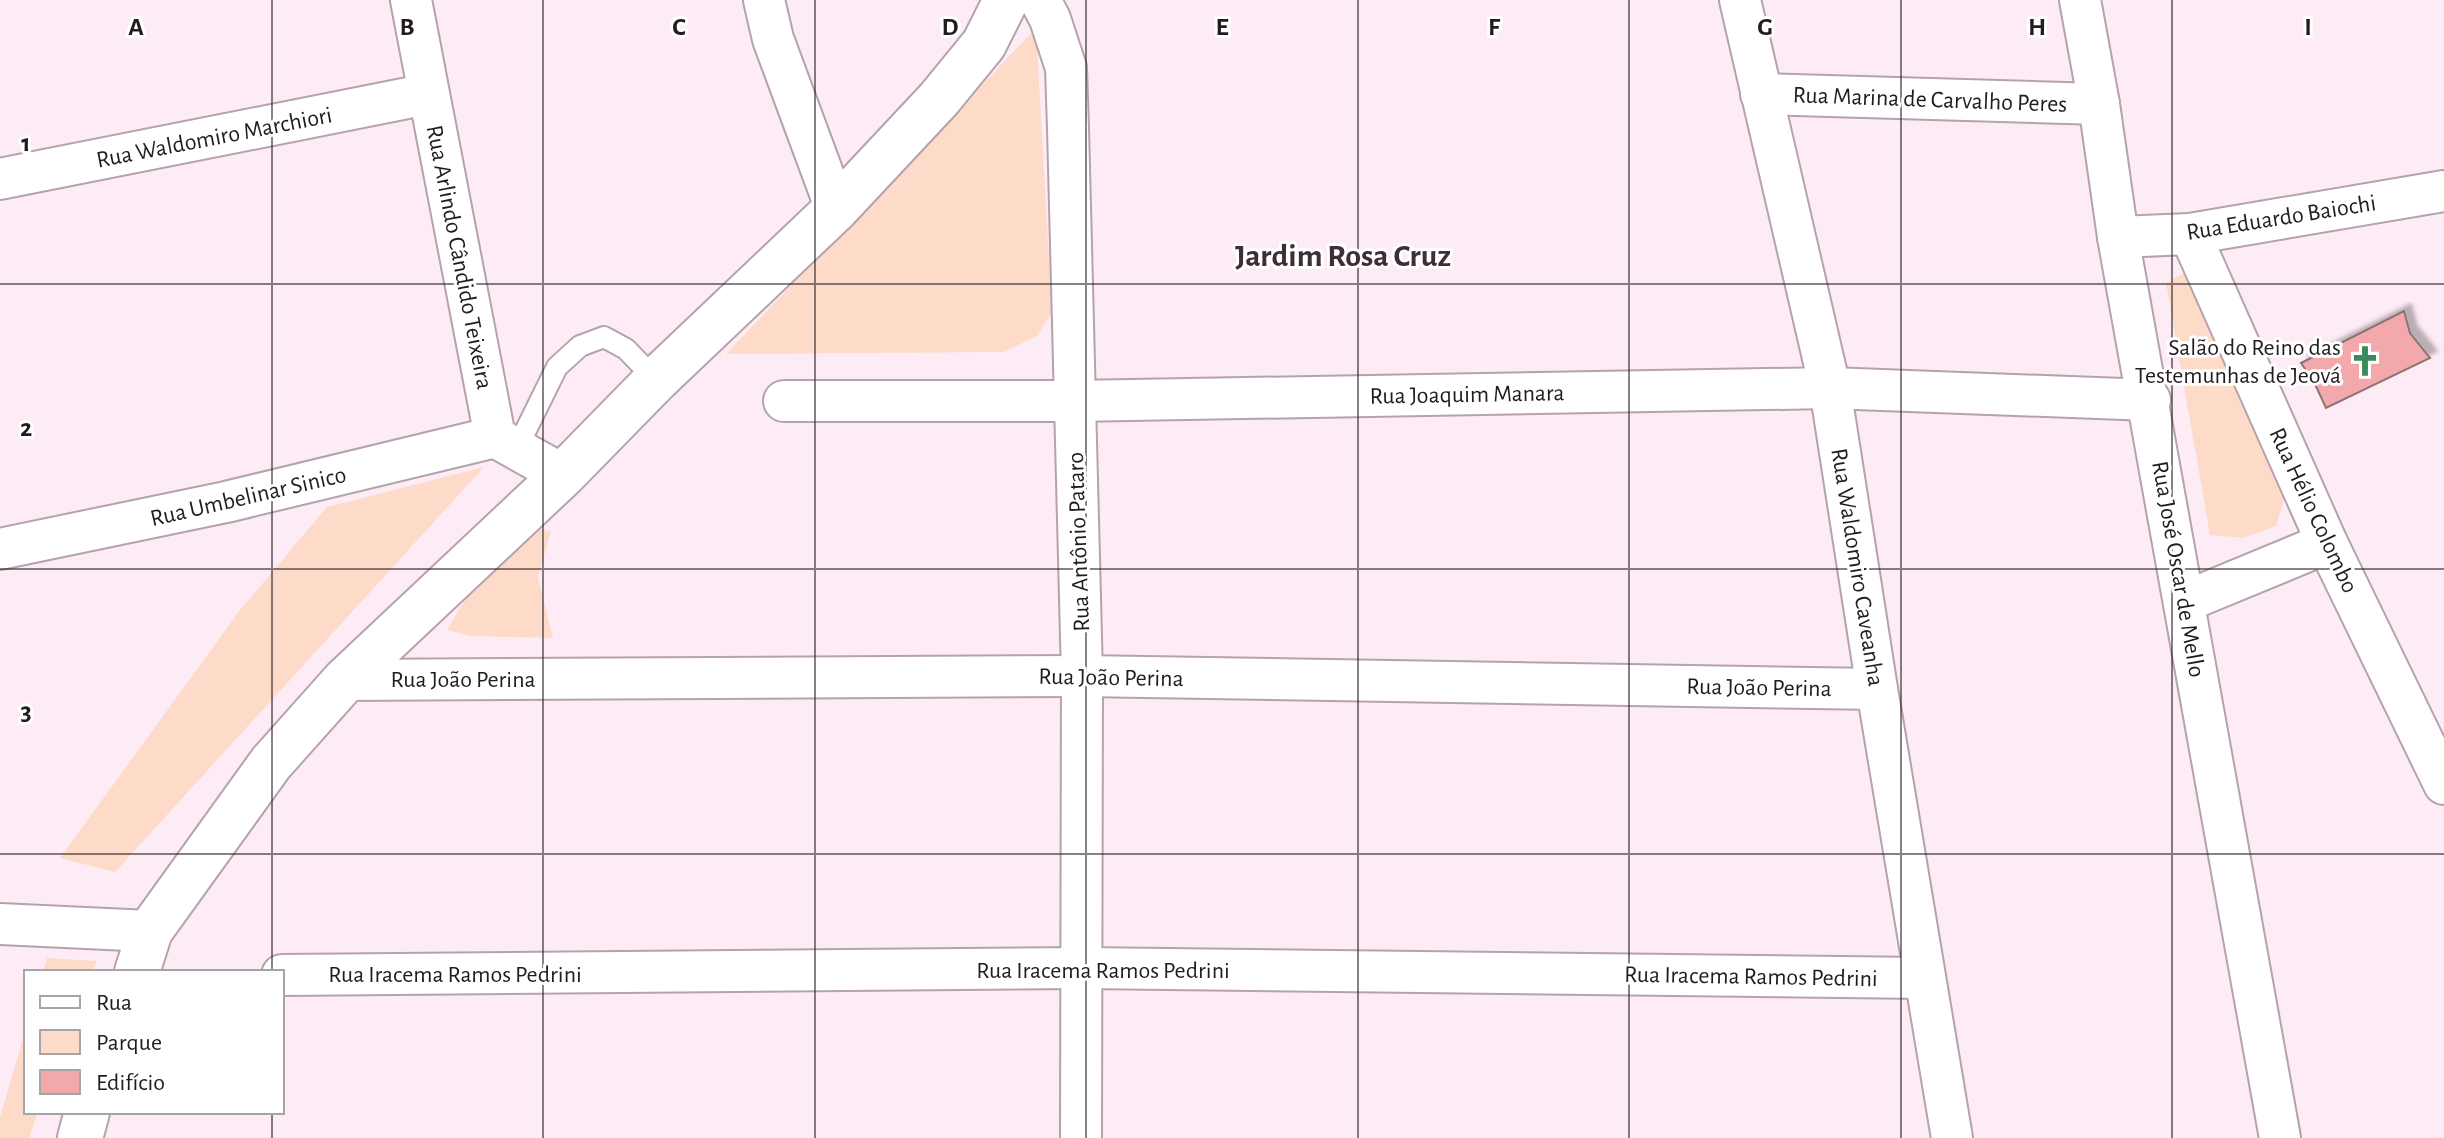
<svg xmlns="http://www.w3.org/2000/svg" width="2444" height="1138" viewBox="0 0 2444 1138" font-family="'Alegreya Sans',sans-serif">
<defs>
<filter id="shadow"><feDropShadow dx="7" dy="-7" stdDeviation="2" flood-color="#0004"/></filter>
</defs>
<rect width="100%" height="100%" fill="#fdecf6"/>
<g fill="#fddbc8">
<polygon points="1036,28 1052,312 1037,336 1003,352 726,354"/>
<polygon points="2193,268 2285,496 2276,526 2243,538 2210,535 2166,283"/>
<polygon points="484,467 115,872 60,858 240,610 327,507"/>
<polygon points="532,529 551,531 538,577 553,638 471,636 447,630 464,601"/>
<polygon points="47,958 97,961 92,972 43,972"/>
<polygon points="26,1029 26,1112 38,1112 29,1138 0,1138 0,1117"/>
</g>
<polygon fill="#f3a8ac" stroke="#897374" stroke-width="2" filter="url(#shadow)" points="2404,311 2410,333 2430,358 2326,408 2314,382 2301,363"/>
<g fill="none" stroke-linecap="round" stroke-linejoin="round">
<defs>
<polyline id="service" points="517,448 557,367 580,346 604,337 626,349 656,380"/>
<g id="minor">
<polyline points="411,0 495,437 563,475"/>
<polyline points="764,0 773,39 836,209"/>
<polyline points="1040,0 1050,19 1066,68 1068,128 1082,676 1081,1138"/>
<polyline points="1740,0 1830,388 1877,689 1952,1138"/>
<polyline points="2080,0 2099,104 2118,237 2280,1138"/>
<polyline points="1761,94 2099,104"/>
<polyline points="0,179 428,94"/>
<polyline points="2190,234 2327,543 2444,784"/>
<polyline points="2118,237 2190,234 2444,191"/>
<polyline points="784,401 1074,401 1830,388 2150,400"/>
<polyline points="0,549 226,502 495,437"/>
<polyline points="2184,602 2327,543"/>
<polyline points="345,680 1082,676 1877,689"/>
<polyline points="0,924 150,931"/>
<polyline points="282,975 1083,968 1924,978"/>
</g>
<g id="tertiary">
<polyline points="137,972 150,931 271,763 345,680 563,475 656,380 836,209 939,99 984,44 1006,0"/>
<polyline points="80,1138 87,1112"/>
</g>
</defs>
<use href="#service" stroke="#b5a2ad" stroke-width="24"/>
<use href="#minor" stroke="#b5a2ad" stroke-width="44"/>
<use href="#tertiary" stroke="#b5a2ad" stroke-width="48"/>
<use href="#service" stroke="#fff" stroke-width="20"/>
<use href="#minor" stroke="#fff" stroke-width="40"/>
<use href="#tertiary" stroke="#fff" stroke-width="44"/>
</g>
<path fill="none" stroke="#221b20" stroke-width="2" stroke-opacity="0.55" d="M272 0V972M543 0V1138M815 0V1138M1086 0V1138M1358 0V1138M1629 0V1138M1901 0V1138M2172 0V1138M0 284H2444M0 569H2444M0 854H2444M272 1112V1138"/>
<defs>
<symbol id="church-bare" viewBox="-9 -9 18 18"><path d="M-1.2-6h2.4v3.5h3.3v2.4h-3.3V6h-2.4V-.1h-3.3v-2.4h3.3Z" fill="#398a5c" stroke="#fff" stroke-width="2.5" paint-order="stroke"/></symbol>
</defs>
<g fill-rule="evenodd">
<use href="#church-bare" x="2343" y="339" width="44" height="44"/>
</g>
<g text-anchor="middle" stroke-width="6" stroke-linejoin="round" paint-order="stroke">
<g font-size="24" fill="#221b20" stroke="#fff">
<text transform="translate(1930 99) rotate(2)" y="8">Rua Marina de Carvalho Peres</text>
<text transform="translate(214 137) rotate(-11)" y="8">Rua Waldomiro Marchiori</text>
<text transform="translate(2281 217) rotate(-9)" y="8">Rua Eduardo Baiochi</text>
<text transform="translate(460 257) rotate(79)" y="8">Rua Arlindo Cândido Teixeira</text>
<text transform="translate(1467 394) rotate(-1)" y="8">Rua Joaquim Manara</text>
<text transform="translate(248 496) rotate(-13)" y="8">Rua Umbelinar Sinico</text>
<text transform="translate(2314 510) rotate(65)" y="8">Rua Hélio Colombo</text>
<text transform="translate(1078 542) rotate(-92)" y="8">Rua Antônio Pataro</text>
<text transform="translate(1858 567) rotate(81)" y="8">Rua Waldomiro Caveanha</text>
<text transform="translate(2179 569) rotate(80)" y="8">Rua José Oscar de Mello</text>
<text transform="translate(1111 677) rotate(1)" y="8">Rua João Perina</text>
<text x="463" y="687">Rua João Perina</text>
<text transform="translate(1759 687) rotate(1)" y="8">Rua João Perina</text>
<text x="1103" y="978">Rua Iracema Ramos Pedrini</text>
<text x="455" y="982">Rua Iracema Ramos Pedrini</text>
<text transform="translate(1751 976) rotate(1)" y="8">Rua Iracema Ramos Pedrini</text>
</g>
<g font-size="24" fill="#221b20" stroke="#fff" text-anchor="end">
<text x="2341" y="355">Salão do Reino das<tspan x="2341" dy="28">Testemunhas de Jeová</tspan></text>
</g>
<g font-size="32" font-weight="bold" fill="#3d2e37" stroke="#fff">
<text x="1343" y="266">Jardim Rosa Cruz</text>
</g>
</g>
<g font-size="26" text-anchor="middle" font-weight="bold" fill="#221b20" stroke="#fff" stroke-width="6" stroke-linejoin="round" paint-order="stroke">
<text x="136" y="35">A</text>
<text x="407" y="35">B</text>
<text x="679" y="35">C</text>
<text x="950" y="35">D</text>
<text x="1222" y="35">E</text>
<text x="1494" y="35">F</text>
<text x="1765" y="35">G</text>
<text x="2037" y="35">H</text>
<text x="2308" y="35">I</text>
<text x="26" y="151">1</text>
<text x="26" y="436">2</text>
<text x="26" y="720">3</text>
</g>
<rect x="24" y="970" width="260" height="144" fill="#ffffff" stroke="#a7a4a6" stroke-width="2"/>
<rect x="40" y="996" width="40" height="12" fill="#ffffff" stroke="#a7a4a6" stroke-width="2"/>
<text x="96" y="1010" font-size="24" fill="#221b20">Rua</text>
<rect x="40" y="1030" width="40" height="24" fill="#fddbc8" stroke="#a7a4a6" stroke-width="2"/>
<text x="96" y="1050" font-size="24" fill="#221b20">Parque</text>
<rect x="40" y="1070" width="40" height="24" fill="#f3a8ac" stroke="#a7a4a6" stroke-width="2"/>
<text x="96" y="1090" font-size="24" fill="#221b20">Edifício</text>
</svg>
